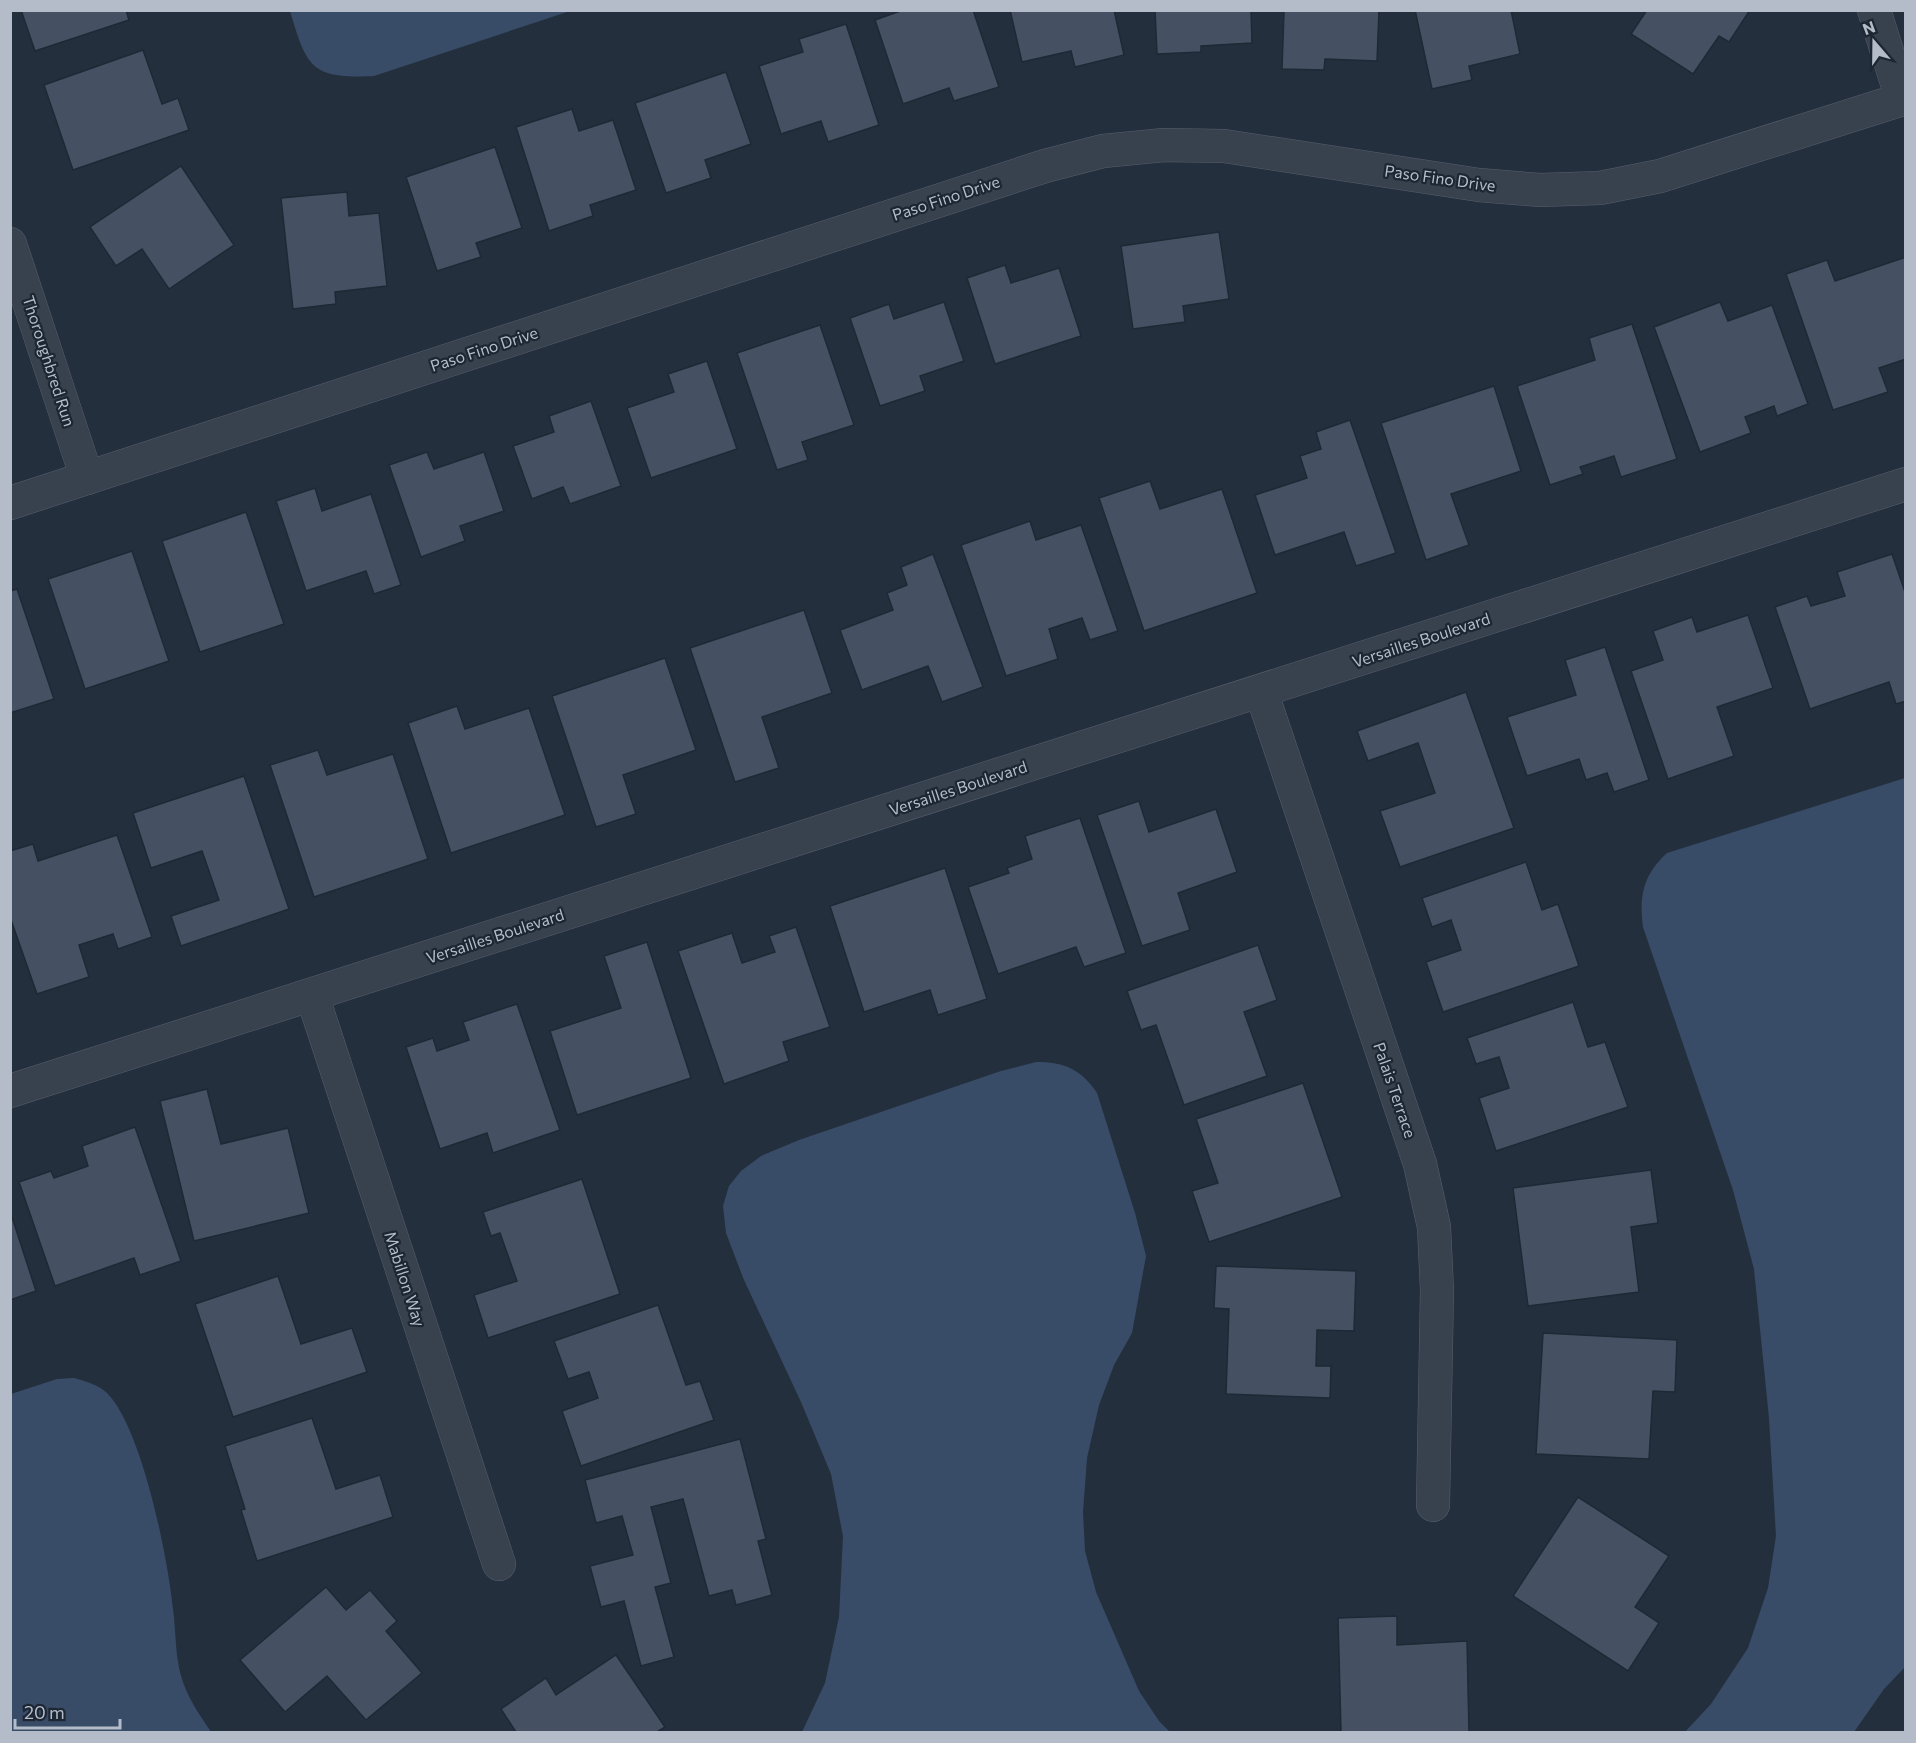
<svg xmlns="http://www.w3.org/2000/svg" width="1916" height="1743" viewBox="0 0 1916 1743" font-family="Commissioner,sans-serif">
<rect width="100%" height="100%" fill="#242f3e"/>
<g fill="#394c67">
<path d="M290 11V10L570 11 374 76C311 79 307 68 290 11Z"/>
<path d="M1905 778V1667L1884 1689 1854 1732H1685L1711 1704 1748 1648 1768 1588 1776 1536 1769 1418 1754 1269 1733 1190 1643 927C1639 896 1643 875 1667 853Z"/>
<path d="M1036 1062C1064 1062 1081 1069 1097 1093L1135 1213 1146 1256 1132 1333 1114 1365 1099 1405 1087 1458 1083 1512 1085 1551 1096 1592 1139 1691 1159 1721 1170 1732H802L825 1683 839 1617 843 1536 831 1474 801 1402 744 1280 726 1233 723 1206 729 1186 741 1171 761 1156 799 1140 1001 1071Z"/>
<path d="M74 1378C85 1381 99 1385 107 1393 142 1428 168 1559 173 1609 176 1632 175 1654 181 1676 187 1697 199 1714 211 1732H11V1394L57 1379Z"/>
</g>
<g fill="#455162" stroke="#1f2835" stroke-width="1.5">
<polygon points="21,10 126,10 129,20 35,51"/>
<polygon points="903,10 973,10 999,87 954,101 949,88 903,104 875,20"/>
<polygon points="1010,10 1114,10 1124,55 1075,67 1071,51 1022,62"/>
<polygon points="1155,10 1251,10 1252,43 1201,46 1201,52 1157,54"/>
<polygon points="1284,10 1379,10 1377,61 1325,59 1324,70 1282,69"/>
<polygon points="1415,10 1511,10 1520,54 1469,66 1472,80 1432,89"/>
<polygon points="1647,10 1750,10 1729,42 1719,36 1693,74 1631,34"/>
<polygon points="846,24 879,125 828,142 821,121 781,134 759,66 803,52 799,39"/>
<polygon points="143,50 162,104 178,98 189,130 73,170 44,85"/>
<polygon points="726,72 751,144 705,160 711,178 666,193 635,103"/>
<polygon points="572,109 579,131 613,120 636,190 590,205 593,216 549,231 516,127"/>
<polygon points="495,147 522,228 476,243 481,257 437,271 406,177"/>
<polygon points="181,166 234,245 169,289 142,249 116,266 90,227"/>
<polygon points="347,192 349,216 379,213 387,286 335,292 336,304 293,309 281,198"/>
<polygon points="1219,232 1229,299 1183,306 1185,322 1133,329 1121,246"/>
<polygon points="1906,257 1906,359 1879,368 1888,392 1833,410 1786,274 1827,260 1835,281"/>
<polygon points="1005,265 1011,283 1059,268 1081,336 995,364 967,278"/>
<polygon points="944,302 964,361 920,376 925,391 880,406 850,318 889,304 894,319"/>
<polygon points="1720,302 1728,321 1772,305 1808,404 1777,416 1774,406 1745,417 1751,433 1700,452 1654,327"/>
<polygon points="1632,324 1677,459 1621,477 1614,456 1580,467 1583,474 1550,485 1517,386 1595,360 1589,338"/>
<polygon points="820,325 854,425 802,442 808,460 777,470 737,353"/>
<polygon points="707,361 737,449 651,478 627,408 674,392 668,374"/>
<polygon points="1494,386 1521,471 1451,494 1469,545 1426,560 1381,423"/>
<polygon points="591,401 621,486 570,504 563,487 532,499 513,446 554,432 549,416"/>
<polygon points="1350,420 1396,553 1356,566 1344,532 1275,555 1255,495 1307,478 1300,456 1321,449 1316,432"/>
<polygon points="427,452 434,469 484,452 504,511 460,526 465,541 421,557 389,465"/>
<polygon points="1150,481 1160,509 1222,489 1257,593 1144,631 1099,498"/>
<polygon points="315,488 322,511 371,494 401,585 374,594 366,571 306,591 276,501"/>
<polygon points="246,512 284,624 200,652 162,541"/>
<polygon points="1030,521 1036,540 1081,525 1118,631 1090,640 1082,618 1049,629 1058,659 1006,676 961,545"/>
<polygon points="132,551 169,661 85,689 48,579"/>
<polygon points="933,554 983,687 942,702 928,666 862,690 840,630 893,610 887,593 907,585 901,567"/>
<polygon points="1892,554 1906,595 1906,701 1896,704 1889,682 1810,709 1775,607 1807,596 1811,606 1845,596 1837,572"/>
<polygon points="17,589 54,699 10,713 10,591"/>
<polygon points="804,610 832,693 762,717 779,768 735,782 690,648"/>
<polygon points="1748,615 1773,688 1717,707 1734,756 1668,779 1631,671 1663,660 1653,631 1692,617 1697,632"/>
<polygon points="1605,647 1649,780 1614,792 1607,773 1586,780 1579,759 1527,776 1507,717 1576,695 1565,660"/>
<polygon points="665,658 696,750 623,775 636,814 596,827 552,696"/>
<polygon points="1466,692 1514,828 1400,867 1380,811 1435,793 1418,743 1368,761 1357,731"/>
<polygon points="457,706 465,729 529,708 565,815 451,853 408,723"/>
<polygon points="318,750 327,775 393,754 428,859 314,897 270,765"/>
<polygon points="244,776 289,909 181,946 171,916 219,900 202,851 151,868 133,813"/>
<polygon points="1139,801 1149,832 1216,809 1237,872 1178,893 1190,930 1142,946 1097,815"/>
<polygon points="1080,818 1126,953 1084,967 1076,947 998,974 968,887 1009,873 1007,868 1032,859 1025,836"/>
<polygon points="117,835 152,937 118,949 113,934 79,945 89,977 37,994 10,917 10,851 33,844 38,861"/>
<polygon points="1526,862 1542,910 1558,904 1579,966 1443,1012 1426,962 1461,950 1451,920 1432,927 1422,898"/>
<polygon points="945,868 987,999 938,1015 930,990 864,1012 830,906"/>
<polygon points="796,927 830,1027 783,1042 789,1061 724,1084 678,951 732,933 742,963 775,952 769,936"/>
<polygon points="647,942 691,1078 577,1115 550,1031 621,1008 604,956"/>
<polygon points="1258,945 1277,1000 1244,1012 1267,1076 1184,1105 1156,1025 1141,1030 1127,991"/>
<polygon points="1573,1002 1588,1047 1605,1042 1628,1107 1496,1151 1479,1098 1509,1088 1499,1057 1476,1064 1467,1038"/>
<polygon points="517,1004 560,1130 493,1153 487,1133 440,1149 406,1047 433,1038 437,1051 469,1040 463,1022"/>
<polygon points="1303,1083 1342,1197 1209,1242 1192,1191 1218,1183 1196,1119"/>
<polygon points="207,1089 221,1144 288,1128 309,1213 194,1241 160,1101"/>
<polygon points="135,1127 181,1261 140,1275 134,1258 55,1286 19,1182 51,1171 54,1178 88,1166 82,1146"/>
<polygon points="1651,1170 1658,1223 1631,1227 1639,1292 1528,1306 1513,1188"/>
<polygon points="582,1179 620,1294 488,1338 474,1295 517,1281 500,1233 491,1236 483,1212"/>
<polygon points="10,1211 36,1291 10,1300"/>
<polygon points="1216,1266 1356,1271 1354,1331 1317,1330 1316,1366 1331,1366 1330,1398 1226,1394 1229,1309 1214,1308"/>
<polygon points="278,1276 301,1344 352,1328 367,1372 233,1417 195,1304"/>
<polygon points="658,1305 686,1385 700,1381 714,1420 581,1466 562,1411 598,1398 589,1372 568,1379 554,1341"/>
<polygon points="1543,1333 1677,1340 1675,1392 1653,1391 1649,1459 1536,1454"/>
<polygon points="312,1418 336,1489 380,1475 393,1517 257,1561 241,1510 245,1509 225,1446"/>
<polygon points="740,1439 766,1539 758,1541 772,1595 736,1605 732,1590 709,1596 683,1499 651,1507 671,1583 655,1587 674,1657 641,1666 624,1601 601,1607 590,1566 633,1555 622,1516 596,1523 585,1480"/>
<polygon points="1578,1497 1669,1556 1635,1607 1659,1623 1628,1671 1513,1596"/>
<polygon points="326,1587 346,1610 370,1590 397,1621 386,1631 422,1673 366,1720 327,1676 285,1712 240,1660"/>
<polygon points="1397,1616 1397,1645 1467,1641 1469,1732 1341,1732 1338,1618"/>
<polygon points="616,1655 665,1727 657,1732 516,1732 501,1709 546,1678 556,1695"/>
</g>
<g fill="none" stroke-linecap="round" stroke-linejoin="round">
<defs>
<g id="minor">
<polyline points="1874,10 1902,99"/>
<polyline points="10,244 87,478"/>
<polyline points="10,503 1045,166 1103,151 1164,145 1224,146 1479,185 1540,190 1600,188 1660,176 1906,98"/>
<polyline points="1261,691 1420,1164 1434,1227 1437,1290 1433,1505"/>
<polyline points="312,995 499,1564"/>
<polyline points="10,1091 1906,484"/>
</g>
</defs>
<use href="#minor" stroke="#565f6c" stroke-width="34"/>
<use href="#minor" stroke="#38414e" stroke-width="33"/>
</g>
<g text-anchor="middle" stroke-width="4.5" stroke-linejoin="round" paint-order="stroke">
<g font-size="16" fill="#b4bcc9" stroke="#1d2633">
<text transform="translate(1440 178) rotate(8)" y="6">Paso Fino Drive</text>
<text transform="translate(946 198) rotate(-18)" y="6">Paso Fino Drive</text>
<text transform="translate(484 349) rotate(-18)" y="6">Paso Fino Drive</text>
<text transform="translate(49 361) rotate(72)" y="6">Thoroughbred Run</text>
<text transform="translate(1421 640) rotate(-18)" y="6">Versailles Boulevard</text>
<text transform="translate(958 788) rotate(-18)" y="6">Versailles Boulevard</text>
<text transform="translate(495 936) rotate(-18)" y="6">Versailles Boulevard</text>
<text transform="translate(1395 1090) rotate(71)" y="6">Palais Terrace</text>
<text transform="translate(405 1279) rotate(72)" y="6">Mabillon Way</text>
</g>
</g>
<rect width="1916" height="1743" fill="none" stroke="#b4bcc9" stroke-width="24"/>
<g transform="translate(1874 42) rotate(340)" stroke="#1d2633" stroke-width="4.5" paint-order="stroke">
<path d="M0-4.5L10 22L0 15L-10 22Z" fill="#b4bcc9"/>
<text y="-9" font-size="16" font-weight="bold" text-anchor="middle" fill="#b4bcc9">N</text>
</g>
<path d="M15 1719v9h105v-9" fill="none" stroke="#b4bcc9" stroke-width="3"/>
<text x="24" y="1719" font-size="18" fill="#b4bcc9" stroke="#1d2633" stroke-width="4.5" paint-order="stroke">20 m</text>
</svg>
